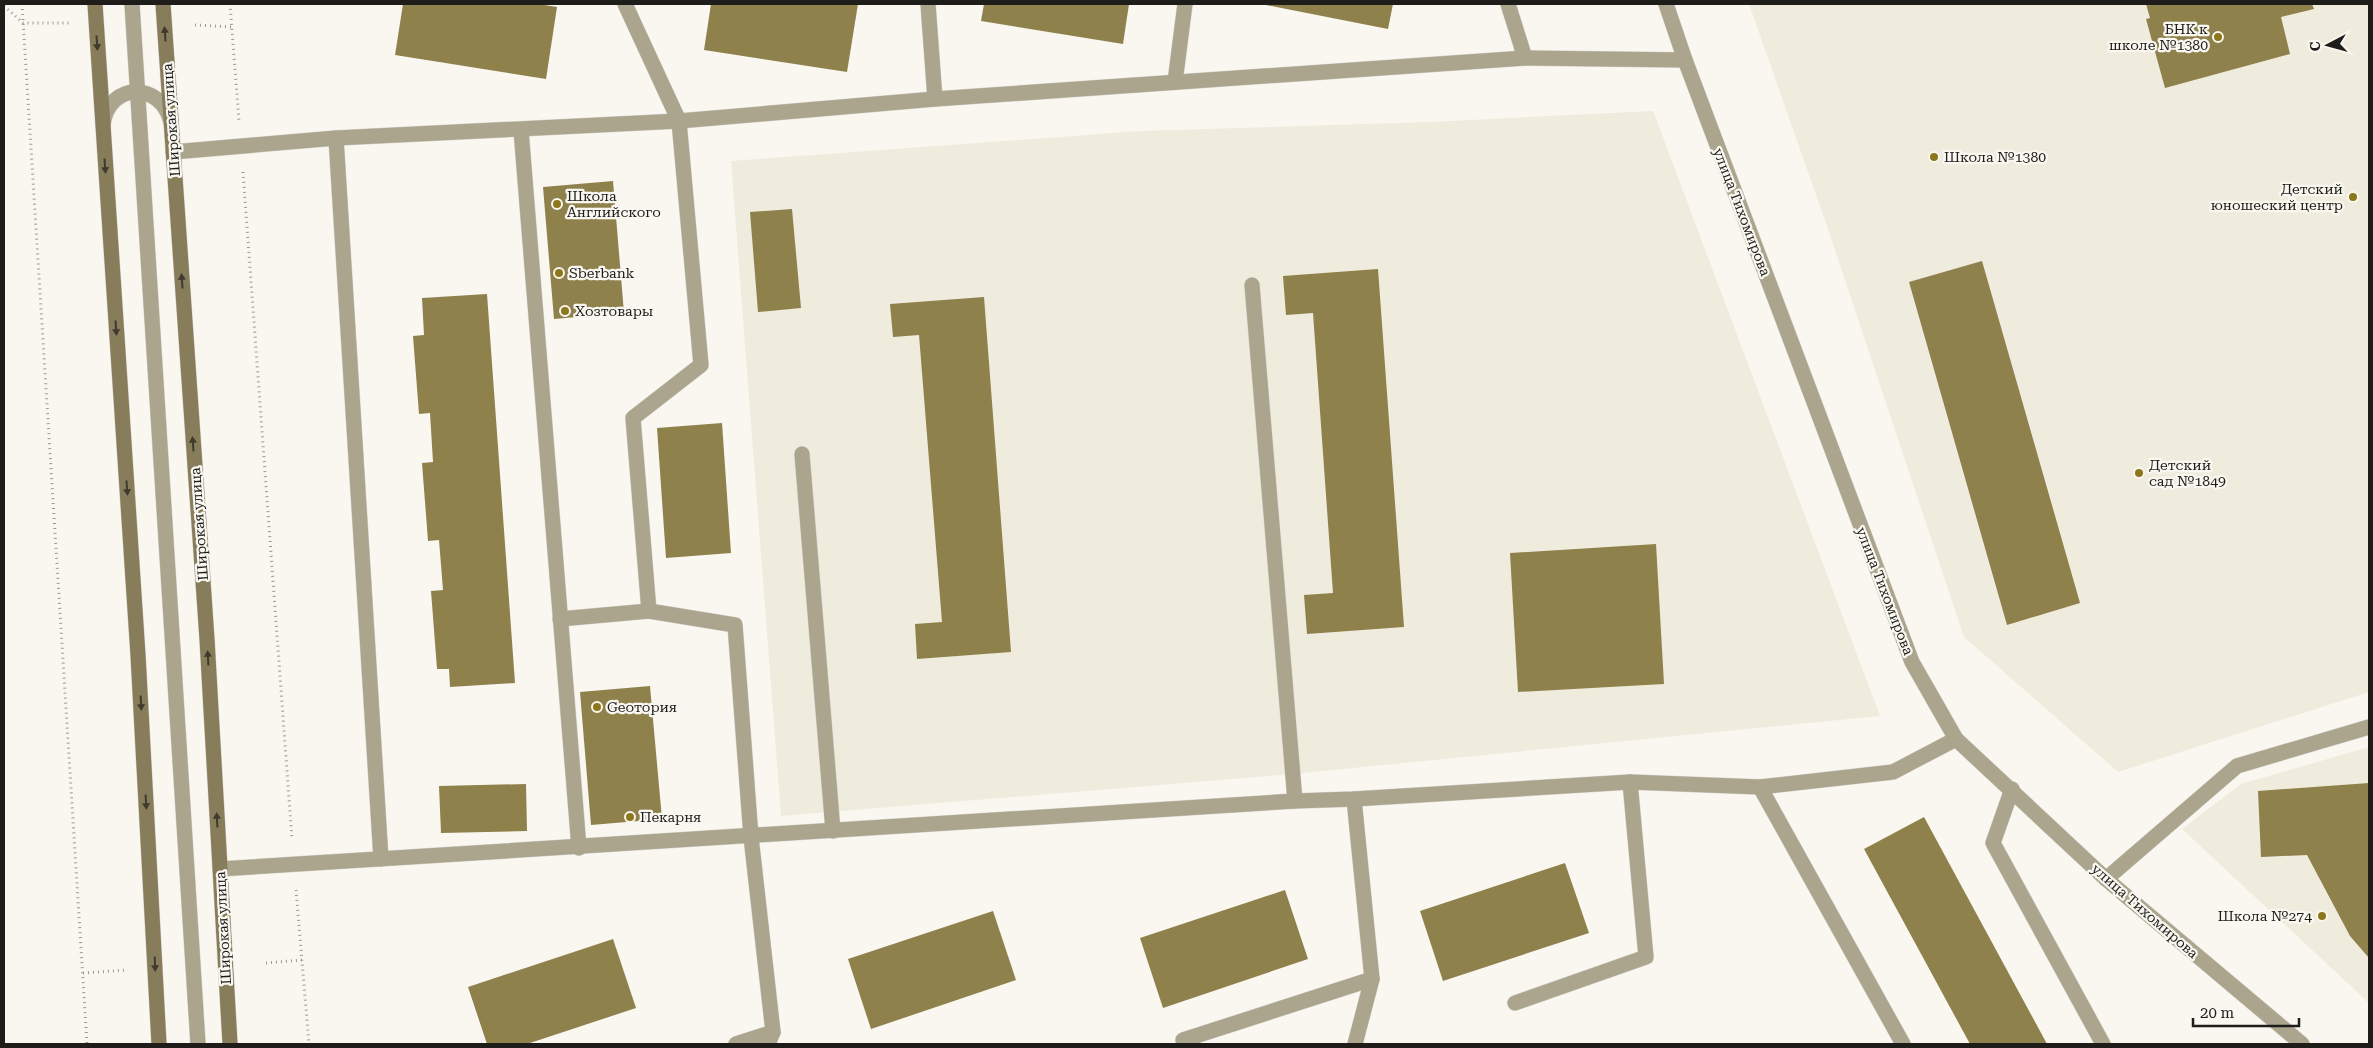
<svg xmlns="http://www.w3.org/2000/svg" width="2373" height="1048" viewBox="0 0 2373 1048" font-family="'Roboto Serif',serif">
<rect width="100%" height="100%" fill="#f9f7f0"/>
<g fill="#efebdd">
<polygon points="1749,4 2369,4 2369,692 2118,772 1964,637 1828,229"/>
<polygon points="1653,111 1880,716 1292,774 781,816 731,161 1141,131 1430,122"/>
<polygon points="2369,747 2369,1003 2182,829 2241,784"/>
</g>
<g fill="#8f814c">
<polygon points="403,4 538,4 557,7 546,79 395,55"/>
<polygon points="711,4 858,4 847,72 704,50"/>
<polygon points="984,4 1129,4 1123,44 981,21"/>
<polygon points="1261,4 1393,4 1388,29"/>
<polygon points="2146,4 2312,4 2314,9 2281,17 2290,54 2165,88 2146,19 2150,18"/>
<polygon points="613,181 624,313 554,319 543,187"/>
<polygon points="792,209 801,308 758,312 750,212"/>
<polygon points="1982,261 2080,603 2007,625 1909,282"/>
<polygon points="1378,269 1404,627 1307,634 1304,595 1333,593 1313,313 1286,315 1283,276"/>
<polygon points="487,294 515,683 450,687 449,669 437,669 431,591 443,590 439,540 428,541 422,463 433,462 430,413 419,414 413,336 424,335 422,298"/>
<polygon points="984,297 1011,652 917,659 915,624 942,622 919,335 893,337 890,304"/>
<polygon points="722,423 731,553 666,558 657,428"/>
<polygon points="1656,544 1664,684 1518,692 1510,553"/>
<polygon points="650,686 662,819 591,825 580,692"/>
<polygon points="2369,783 2369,958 2350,936 2307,855 2261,857 2258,791"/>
<polygon points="526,784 527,831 441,833 439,786"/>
<polygon points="1924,817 2047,1044 1970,1044 1864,849"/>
<polygon points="1565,863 1589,933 1443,981 1420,911"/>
<polygon points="1285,890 1308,959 1163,1008 1140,938"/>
<polygon points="993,911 1016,980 871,1029 848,959"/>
<polygon points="613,939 636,1008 527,1044 487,1044 468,987"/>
</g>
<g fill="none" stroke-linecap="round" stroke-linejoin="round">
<defs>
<g id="lane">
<polyline points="132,4 198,1044"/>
<polyline points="625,4 679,121 701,365 633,418 649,611 735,625 751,837 773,1032 768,1044"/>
<polyline points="928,4 935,99"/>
<polyline points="1508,4 1525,58"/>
<polyline points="1175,82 1185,4"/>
<polyline points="521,130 579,848"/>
<polyline points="336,138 381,859"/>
<polyline points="173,152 336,138 679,121 935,99 1525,58 1685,60"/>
<polyline points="1252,285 1295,801"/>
<polyline points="802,454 833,831"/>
<polyline points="560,619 649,611"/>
<polyline points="1760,787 1903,1044"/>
<polyline points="2012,789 1993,843 2103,1044"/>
<polyline points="1354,799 1372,979 1355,1044"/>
<polyline points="220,869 1295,801 1354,799 1630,782 1760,787 1893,772 1956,739"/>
<polyline points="2106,879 2237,766 2369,727"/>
<polyline points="1515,1003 1646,957 1630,782"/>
<polyline points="1183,1040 1372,979"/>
<polyline points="736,1044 773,1032"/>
</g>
<g id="street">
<polyline points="1666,4 1685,60 1912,662 1956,739 2106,879 2302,1044"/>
<path d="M103 125C108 82 161 81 171 122"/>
</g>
<g id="secondary">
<polyline points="95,4 138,655 159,1044"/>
<polyline points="163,4 207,639 230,1044"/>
</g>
</defs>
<use href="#lane" stroke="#d6d4ce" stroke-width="16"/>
<use href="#street" stroke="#d6d4ce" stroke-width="16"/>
<use href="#secondary" stroke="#d6d4ce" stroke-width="16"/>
<g stroke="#9a9994" stroke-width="3" stroke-dasharray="1 4" stroke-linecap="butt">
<polyline points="22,4 87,1044"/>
<polyline points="230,4 239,121"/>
<polyline points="4,6 23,23 72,23"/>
<polyline points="195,25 232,27"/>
<polyline points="243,172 292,839"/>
<polyline points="296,890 309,1044"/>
<polyline points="266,963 302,960"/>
<polyline points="83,973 128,970"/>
</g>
<use href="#lane" stroke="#aba58e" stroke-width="15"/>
<use href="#street" stroke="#aba58e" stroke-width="15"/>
<use href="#secondary" stroke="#877d5b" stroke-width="15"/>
</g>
<defs><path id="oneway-solid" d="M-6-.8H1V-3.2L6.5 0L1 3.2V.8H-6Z" transform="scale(1.25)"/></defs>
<g fill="#3e3a2e">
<use href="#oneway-solid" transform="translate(165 34) rotate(-94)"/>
<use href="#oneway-solid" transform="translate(97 43) rotate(86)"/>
<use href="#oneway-solid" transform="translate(105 166) rotate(86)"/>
<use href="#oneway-solid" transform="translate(182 281) rotate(-94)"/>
<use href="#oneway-solid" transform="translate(116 328) rotate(86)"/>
<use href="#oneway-solid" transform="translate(193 444) rotate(-94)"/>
<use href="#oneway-solid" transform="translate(127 488) rotate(86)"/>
<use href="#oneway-solid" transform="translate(208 658) rotate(-93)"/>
<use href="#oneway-solid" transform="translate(141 703) rotate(87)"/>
<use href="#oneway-solid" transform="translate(146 802) rotate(87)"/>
<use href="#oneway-solid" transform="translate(217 820) rotate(-93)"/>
<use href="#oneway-solid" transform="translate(155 964) rotate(88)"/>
</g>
<g fill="#8d771c" stroke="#f9f7f0" stroke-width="2">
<circle cx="2218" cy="37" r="5"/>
<circle cx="1934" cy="157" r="5"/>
<circle cx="2353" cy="197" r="5"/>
<circle cx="557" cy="204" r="5"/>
<circle cx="559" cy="273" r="5"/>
<circle cx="565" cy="311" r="5"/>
<circle cx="2139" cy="473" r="5"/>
<circle cx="597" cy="707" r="5"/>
<circle cx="630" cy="817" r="5"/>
<circle cx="2322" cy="916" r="5"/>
</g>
<g text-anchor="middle" stroke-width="4.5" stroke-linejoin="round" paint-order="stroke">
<g font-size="14" fill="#1e1d1a" stroke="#f9f7f0" text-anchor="start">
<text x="2208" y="34" text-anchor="end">БНК к<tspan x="2208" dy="16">школе №1380</tspan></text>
<text x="1944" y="162">Школа №1380</text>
<text x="2343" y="194" text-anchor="end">Детский<tspan x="2343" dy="16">юношеский центр</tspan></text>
<text x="567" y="201">Школа<tspan x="567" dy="16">Английского</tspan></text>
<text x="569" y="278">Sberbank</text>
<text x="575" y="316">Хозтовары</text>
<text x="2149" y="470">Детский<tspan x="2149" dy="16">сад №1849</tspan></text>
<text x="607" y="712">Gеотория</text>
<text x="640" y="822">Пекарня</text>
<text x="2312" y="921" text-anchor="end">Школа №274</text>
</g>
<g font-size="14" fill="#1e1d1a" stroke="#f9f7f0">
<text transform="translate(171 120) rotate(-94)" y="5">Широкая улица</text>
<text transform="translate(1742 212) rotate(69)" y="5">улица Тихомирова</text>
<text transform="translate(199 524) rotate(-94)" y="5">Широкая улица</text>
<text transform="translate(1885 591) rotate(69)" y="5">улица Тихомирова</text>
<text transform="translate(2145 911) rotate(41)" y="5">улица Тихомирова</text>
<text transform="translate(223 928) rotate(-93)" y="5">Широкая улица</text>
</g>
</g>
<rect width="2373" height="1048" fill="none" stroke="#1e1d1a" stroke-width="10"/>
<g transform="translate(2328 45) rotate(264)" stroke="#f9f7f0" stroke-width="4" paint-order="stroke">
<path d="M0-4L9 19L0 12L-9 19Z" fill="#1e1d1a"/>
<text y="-8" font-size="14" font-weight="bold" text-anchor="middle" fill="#1e1d1a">С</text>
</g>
<path d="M2193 1018v8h106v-8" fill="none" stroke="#1e1d1a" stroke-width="2.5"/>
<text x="2200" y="1018" font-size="15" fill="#1e1d1a" stroke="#f9f7f0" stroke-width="4" paint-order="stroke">20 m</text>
</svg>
